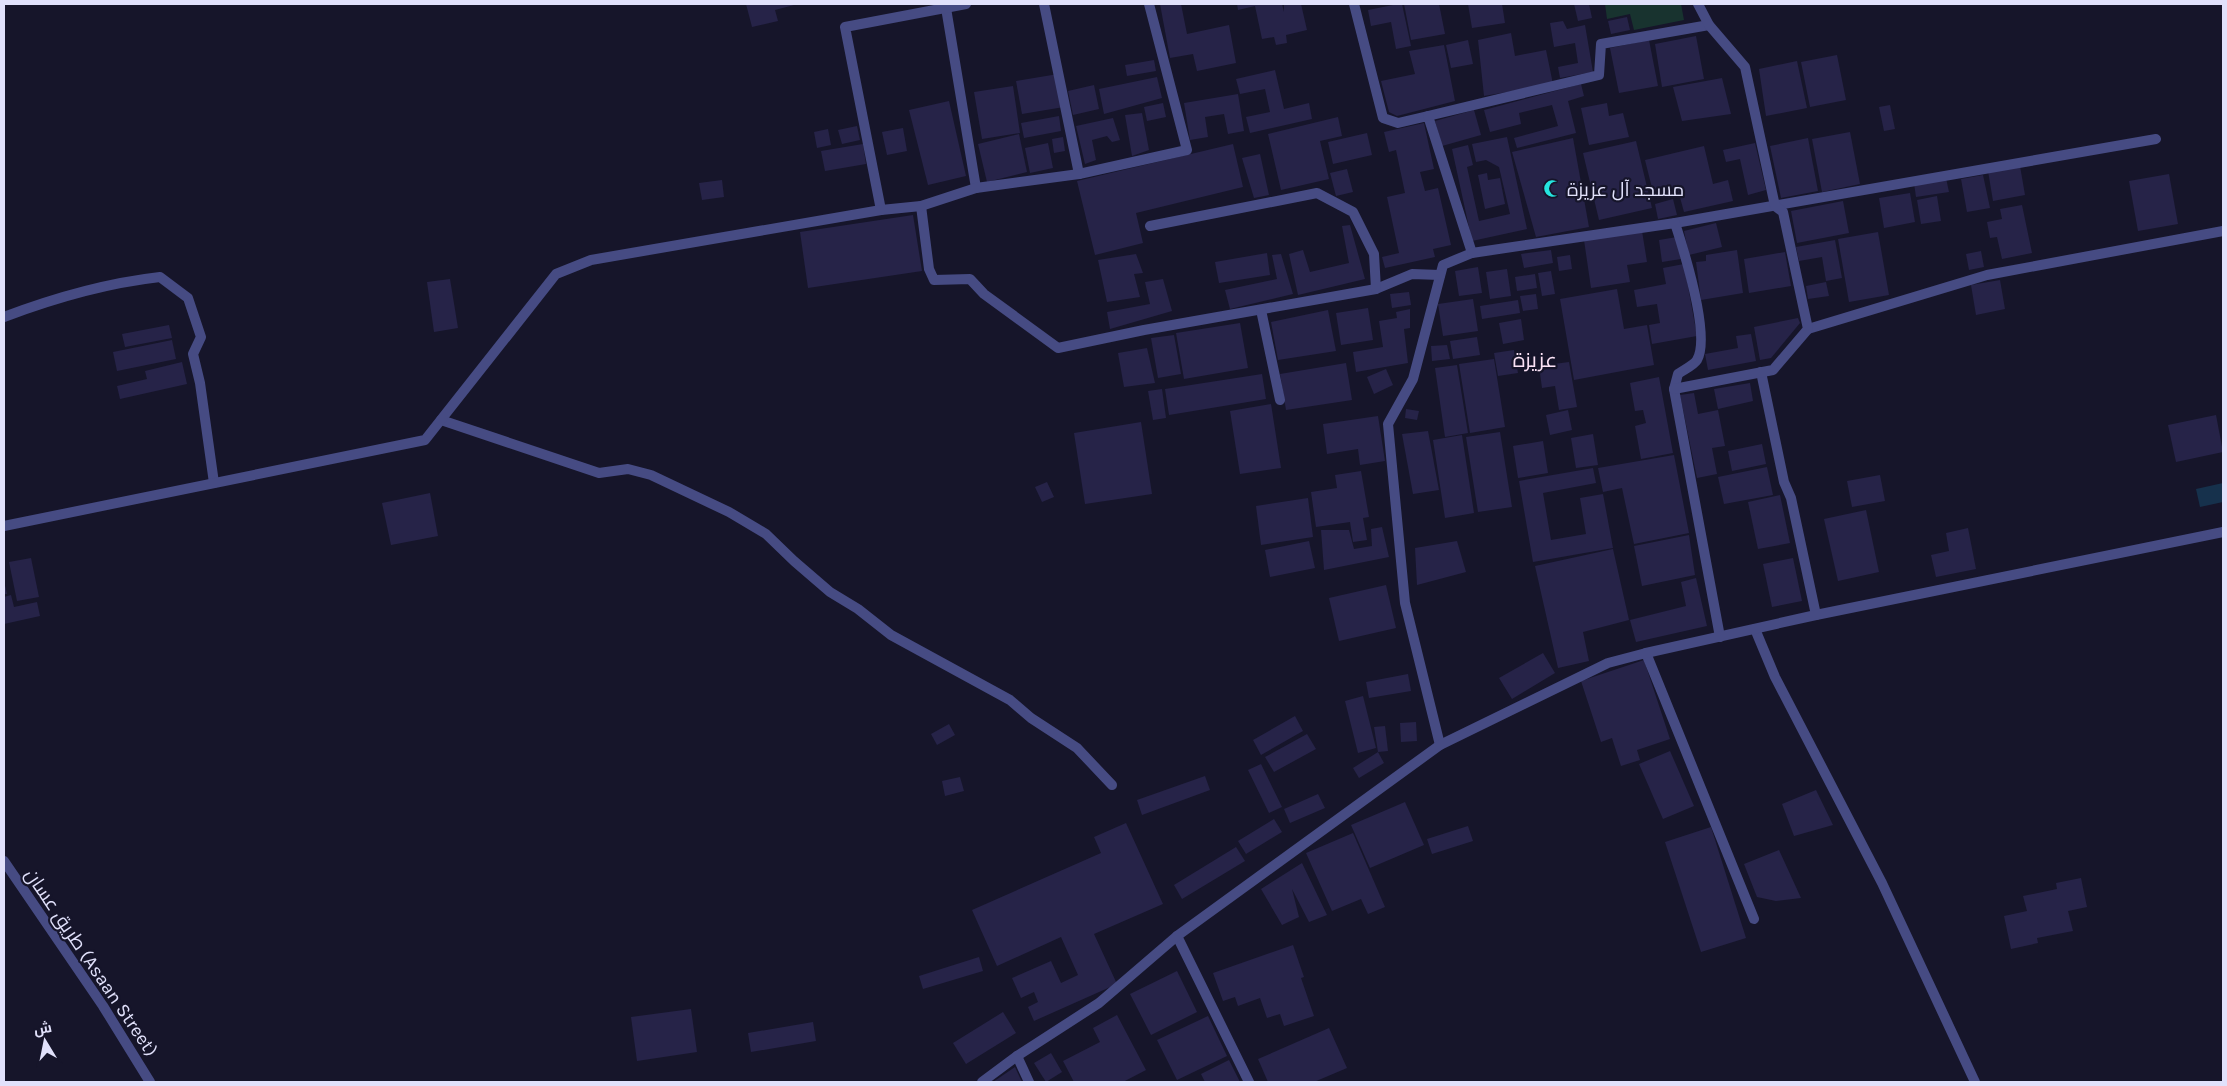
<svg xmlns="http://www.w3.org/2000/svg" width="2227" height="1086" viewBox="0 0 2227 1086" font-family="Karla,Cairo,sans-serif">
<rect width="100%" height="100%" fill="#16152a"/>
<polygon fill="#18332f" points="1605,4 1681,4 1684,20 1634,30 1630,14 1607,19"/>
<polygon fill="#16314c" points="2223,483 2223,502 2200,507 2196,489"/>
<g fill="#262348">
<polygon points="746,4 793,4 794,5 775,10 778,21 752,27"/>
<polygon points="1160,4 1181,4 1187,34 1229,25 1236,63 1197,71 1193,54 1170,58"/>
<polygon points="1237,4 1282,4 1284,12 1284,4 1301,4 1307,30 1286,35 1287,43 1276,45 1274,37 1262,39 1255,6 1238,10"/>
<polygon points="1398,4 1402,4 1411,46 1396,49 1391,22 1371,26 1368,10"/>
<polygon points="1404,4 1439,4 1445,34 1411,40"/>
<polygon points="1468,4 1502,4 1505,23 1472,28"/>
<polygon points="1574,4 1589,4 1592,18 1578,21"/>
<polygon points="1627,17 1630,30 1611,34 1608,21"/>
<polygon points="1563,21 1567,29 1585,25 1593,72 1560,78 1558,67 1578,63 1575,43 1554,47 1550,23"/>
<polygon points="1511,33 1515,56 1546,50 1553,84 1484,96 1478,40"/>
<polygon points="1696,36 1704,79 1662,87 1655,44"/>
<polygon points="1468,40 1473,64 1451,68 1446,45"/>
<polygon points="1649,40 1658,86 1619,93 1610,48"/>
<polygon points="1444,45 1455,101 1397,116 1389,112 1381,81 1415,74 1409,51"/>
<polygon points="1837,55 1846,100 1810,107 1801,62"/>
<polygon points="1154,60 1156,71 1127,76 1125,65"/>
<polygon points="1797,61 1807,108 1766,116 1759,69"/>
<polygon points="1275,70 1284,109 1309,103 1312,119 1250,133 1246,117 1270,112 1265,89 1240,94 1236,79"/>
<polygon points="1058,74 1064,107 1022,114 1016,81"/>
<polygon points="1157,77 1162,98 1104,114 1099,89"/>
<polygon points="1722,78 1731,114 1682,121 1673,87"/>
<polygon points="1581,84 1584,96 1568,101 1576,133 1517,148 1514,138 1558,126 1552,105 1519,113 1521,124 1490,132 1484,110"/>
<polygon points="1094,85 1099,109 1073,115 1068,91"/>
<polygon points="1013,86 1020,133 982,139 974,92"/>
<polygon points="1238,94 1244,131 1228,134 1224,114 1205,117 1208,137 1190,140 1184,103"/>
<polygon points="949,101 966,176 928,185 909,110"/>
<polygon points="1163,103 1166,117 1147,121 1144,107"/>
<polygon points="1607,103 1609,116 1623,113 1629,137 1589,145 1581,108"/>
<polygon points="1890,105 1895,129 1884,131 1879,107"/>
<polygon points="1474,110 1481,135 1442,146 1435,121"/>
<polygon points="1142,113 1149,150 1132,156 1125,115"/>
<polygon points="1059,116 1061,131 1024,138 1021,123"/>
<polygon points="1338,117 1342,136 1320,141 1329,179 1281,190 1268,134"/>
<polygon points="1113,118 1120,140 1112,142 1107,136 1092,140 1096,160 1085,164 1076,126"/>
<polygon points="1424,123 1434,169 1420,172 1425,191 1438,188 1451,245 1433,249 1435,257 1385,268 1382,257 1399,253 1387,197 1405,193 1396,150 1389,152 1384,132"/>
<polygon points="857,126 860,140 842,144 838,130"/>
<polygon points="903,128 907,151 887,155 882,132"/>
<polygon points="828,129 831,145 817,148 814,132"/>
<polygon points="1850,132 1860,184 1822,192 1812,139"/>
<polygon points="1367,133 1372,155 1333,164 1328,142"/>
<polygon points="1019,134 1027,172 987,182 978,144"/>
<polygon points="1063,137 1065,151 1054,153 1052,139"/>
<polygon points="1507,137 1527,229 1472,241 1452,149 1468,145 1473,165 1467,167 1479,221 1510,214 1499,167 1486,160 1476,162 1472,144"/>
<polygon points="1573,138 1589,227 1536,237 1512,152"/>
<polygon points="1808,138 1818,191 1781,198 1770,146"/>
<polygon points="1636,141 1652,208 1599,220 1583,153"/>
<polygon points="1048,143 1053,168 1030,173 1025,148"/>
<polygon points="1755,143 1766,190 1748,195 1740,159 1726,162 1723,150"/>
<polygon points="863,144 866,164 825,171 821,151"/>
<polygon points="1233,144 1243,187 1136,213 1143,243 1095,255 1077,181"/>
<polygon points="1704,146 1713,184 1728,180 1733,201 1684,212 1678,190 1654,196 1645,160"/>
<polygon points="1260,154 1269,195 1254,198 1242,158"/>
<polygon points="2020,166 2025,195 1993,201 1988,171"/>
<polygon points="1347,169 1353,192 1336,196 1330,173"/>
<polygon points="1487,173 1488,180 1500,178 1505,204 1485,209 1478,175"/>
<polygon points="2169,174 2178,224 2138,231 2129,181"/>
<polygon points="1983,175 1990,208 1967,212 1961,179"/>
<polygon points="1946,178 1949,192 1916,197 1914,183"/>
<polygon points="722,180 724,197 702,200 699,183"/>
<polygon points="1910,193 1915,222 1884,228 1879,198"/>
<polygon points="1937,196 1941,221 1921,224 1917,200"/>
<polygon points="1673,199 1677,215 1658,219 1655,204"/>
<polygon points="1843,201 1849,233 1797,243 1791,211"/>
<polygon points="2022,205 2032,253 2002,259 1997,237 1990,238 1987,222 2002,219 2000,209"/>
<polygon points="913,215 922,271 808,288 800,232"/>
<polygon points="1716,223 1722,247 1689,255 1684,231"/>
<polygon points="1350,225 1365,279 1298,295 1289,254 1303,250 1310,272 1349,263 1342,226"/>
<polygon points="1642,231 1647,262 1627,265 1630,282 1591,288 1584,240"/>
<polygon points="1878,232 1889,295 1849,302 1838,239"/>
<polygon points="1677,237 1681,259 1662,262 1659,240"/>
<polygon points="1835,240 1842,278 1826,281 1822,257 1799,261 1796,247"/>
<polygon points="1551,250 1553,263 1524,268 1521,254"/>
<polygon points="1737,250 1743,293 1701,300 1696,262 1706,261 1706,255"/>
<polygon points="1981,251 1984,267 1969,270 1966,254"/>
<polygon points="1785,252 1791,286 1749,293 1744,259"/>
<polygon points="1267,253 1270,275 1219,283 1215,262"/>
<polygon points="1136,254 1143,273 1134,274 1140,297 1107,302 1098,260"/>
<polygon points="1281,254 1293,294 1230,309 1225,290 1277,279 1272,255"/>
<polygon points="1570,255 1572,269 1559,271 1557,257"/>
<polygon points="1684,264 1697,336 1652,344 1649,325 1660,323 1657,304 1637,307 1634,290 1666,284 1663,268"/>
<polygon points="1478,267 1482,293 1459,296 1455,271"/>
<polygon points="1507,269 1511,296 1490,299 1486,272"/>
<polygon points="1551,271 1555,294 1542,296 1538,273"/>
<polygon points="1535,274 1537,288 1517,291 1515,277"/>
<polygon points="450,279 458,328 434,332 427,282"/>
<polygon points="1163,279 1172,311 1110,329 1107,312 1150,304 1145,282"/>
<polygon points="2000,280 2005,309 1976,315 1971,285"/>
<polygon points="1826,282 1829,296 1808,299 1806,286"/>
<polygon points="1617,289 1624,329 1647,325 1654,365 1574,380 1560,299"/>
<polygon points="1409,292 1411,305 1392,308 1390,294"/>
<polygon points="1536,294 1538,309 1523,311 1520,296"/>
<polygon points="1473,299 1478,331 1443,336 1438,304"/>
<polygon points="1518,300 1520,313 1482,319 1480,306"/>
<polygon points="1368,308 1373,340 1341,345 1336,313"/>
<polygon points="1410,309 1410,328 1404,329 1408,363 1356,372 1353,352 1383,347 1379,321 1397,318 1396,312"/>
<polygon points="1328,310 1336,351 1278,360 1271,322"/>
<polygon points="1798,318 1800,323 1771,358 1760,360 1754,327"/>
<polygon points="1521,319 1524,340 1503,344 1499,323"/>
<polygon points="1240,323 1248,368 1184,379 1176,333"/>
<polygon points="169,325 172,338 125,347 122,334"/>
<polygon points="1751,334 1756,361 1708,370 1705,354 1738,348 1736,336"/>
<polygon points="1174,335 1181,374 1158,378 1151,338"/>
<polygon points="1477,337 1480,355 1453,359 1450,341"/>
<polygon points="172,340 176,359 117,371 113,352"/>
<polygon points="1447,345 1450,359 1432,361 1431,346"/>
<polygon points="1147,348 1155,383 1124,387 1118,353"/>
<polygon points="1514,350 1518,373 1498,376 1494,353"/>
<polygon points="1494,359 1505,427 1470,433 1459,364"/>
<polygon points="182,362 187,384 120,399 117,386 147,379 145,371"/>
<polygon points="1569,362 1577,407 1559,410 1555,386 1542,388 1539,366"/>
<polygon points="1346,363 1352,400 1286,410 1280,374"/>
<polygon points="1457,365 1468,433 1445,437 1435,368"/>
<polygon points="1386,369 1393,385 1374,394 1367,377"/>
<polygon points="1262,374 1266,399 1169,415 1165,389"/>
<polygon points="1659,377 1673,453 1641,459 1635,426 1646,423 1643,410 1635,411 1630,383"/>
<polygon points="1750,383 1753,401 1718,409 1714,389"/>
<polygon points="1162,389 1166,418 1153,420 1148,391"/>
<polygon points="1694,393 1698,414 1718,410 1725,446 1712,448 1717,474 1697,478 1680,395"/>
<polygon points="1271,404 1281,468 1240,474 1230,411"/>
<polygon points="1406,409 1419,411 1417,420 1405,418"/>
<polygon points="1568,410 1572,430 1550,435 1546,415"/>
<polygon points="2216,415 2223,452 2176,462 2168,425"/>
<polygon points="1378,416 1385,461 1360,465 1358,449 1327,454 1323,424"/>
<polygon points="1141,422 1152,494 1085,504 1074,433"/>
<polygon points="1428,431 1439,490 1413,494 1402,434"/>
<polygon points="1500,432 1512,507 1478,512 1466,437"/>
<polygon points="1593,434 1598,465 1576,468 1571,438"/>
<polygon points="1462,435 1474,513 1445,518 1433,440"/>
<polygon points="1543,441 1548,473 1518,478 1513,446"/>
<polygon points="1762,444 1766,464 1732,471 1728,451"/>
<polygon points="1674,455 1689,533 1634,544 1622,488 1603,492 1598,468"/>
<polygon points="1767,467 1773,495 1724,504 1718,477"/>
<polygon points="1593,468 1596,483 1543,493 1551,540 1586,534 1580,498 1603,494 1613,548 1533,562 1519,481"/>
<polygon points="1361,471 1369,517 1363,518 1367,540 1353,542 1350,522 1316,527 1311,492 1337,488 1335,475"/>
<polygon points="1880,475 1885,501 1852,507 1847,481"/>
<polygon points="1047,482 1054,497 1042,502 1035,487"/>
<polygon points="430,493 438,536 391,545 382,503"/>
<polygon points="1780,495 1790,543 1758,549 1748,502"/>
<polygon points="1308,498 1313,537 1261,545 1256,506"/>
<polygon points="1866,510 1879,572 1838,581 1824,519"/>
<polygon points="1382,527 1389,557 1324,570 1321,530 1349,530 1354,549 1372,546 1371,529"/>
<polygon points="1968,528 1976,569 1936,577 1931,555 1949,551 1946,533"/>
<polygon points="1689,535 1695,575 1642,586 1634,546"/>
<polygon points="1309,541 1315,568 1270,577 1265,550"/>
<polygon points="1457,541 1466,572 1417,585 1415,548"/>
<polygon points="1613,549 1629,620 1583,632 1589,661 1558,668 1535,566"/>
<polygon points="31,558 39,597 17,601 9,562"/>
<polygon points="1793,558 1802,601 1772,607 1763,564"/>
<polygon points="1696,578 1707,626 1636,642 1630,620 1686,606 1681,582"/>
<polygon points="4,581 7,594 4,594"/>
<polygon points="1386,585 1396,628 1339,641 1329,598"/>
<polygon points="11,595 14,607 37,602 40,616 4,624 4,597"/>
<polygon points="1543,653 1555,673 1512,699 1499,678"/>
<polygon points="1644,660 1670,739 1637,750 1640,760 1621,766 1612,738 1601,742 1581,681"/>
<polygon points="1408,674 1411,691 1369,698 1366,682"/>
<polygon points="1363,696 1376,748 1358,753 1345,701"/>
<polygon points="1295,716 1303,731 1261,755 1253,740"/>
<polygon points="1416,722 1417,741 1401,742 1400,723"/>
<polygon points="949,724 955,735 937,745 931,734"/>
<polygon points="1385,726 1388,751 1378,752 1374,727"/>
<polygon points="1307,734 1316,749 1274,772 1265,757"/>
<polygon points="1670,751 1694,806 1663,819 1639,764"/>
<polygon points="1378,752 1384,763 1359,778 1353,768"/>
<polygon points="1261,764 1282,807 1269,813 1248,770"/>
<polygon points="1205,776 1210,790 1142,815 1137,800"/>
<polygon points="960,777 964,791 945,796 942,781"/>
<polygon points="1816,790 1833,825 1794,836 1782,804"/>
<polygon points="1318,794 1325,808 1290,823 1284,809"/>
<polygon points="1405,802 1424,845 1370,868 1351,825"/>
<polygon points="1274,819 1282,832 1246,854 1238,841"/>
<polygon points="1126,823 1163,904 1094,934 1117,984 1034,1021 1028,1007 1038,1002 1034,992 1021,998 1012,978 1051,961 1061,983 1078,975 1061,937 997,966 972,910 1101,853 1094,837"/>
<polygon points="1468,826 1473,841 1432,854 1427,839"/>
<polygon points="1711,827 1746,938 1701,952 1665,842"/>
<polygon points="1353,833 1385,907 1368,914 1361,899 1332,911 1306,853"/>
<polygon points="1236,847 1245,861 1182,899 1174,885"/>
<polygon points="1779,850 1801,898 1776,901 1757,897 1744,864"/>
<polygon points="1302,863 1327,915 1309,922 1292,889 1299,917 1282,925 1261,889"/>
<polygon points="2081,878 2087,907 2068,911 2073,931 2037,938 2038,943 2011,949 2004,916 2027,911 2023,896 2057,889 2056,883"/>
<polygon points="1293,945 1304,977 1301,978 1314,1016 1284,1026 1280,1014 1267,1018 1260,998 1238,1006 1235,997 1223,1001 1213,973"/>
<polygon points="979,957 983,971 923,989 919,976"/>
<polygon points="1177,971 1197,1012 1151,1035 1130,994"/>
<polygon points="691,1009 697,1052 637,1061 631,1017"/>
<polygon points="1003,1012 1016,1033 966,1064 953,1043"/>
<polygon points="1117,1015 1146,1070 1123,1082 1074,1082 1063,1061 1100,1042 1093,1028"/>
<polygon points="1208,1016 1227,1056 1177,1080 1157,1040"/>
<polygon points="813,1022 816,1041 751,1052 748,1033"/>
<polygon points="1329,1028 1347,1068 1314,1082 1268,1082 1258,1059"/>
<polygon points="1051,1053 1062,1072 1046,1082 1034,1063"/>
<polygon points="1229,1060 1240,1082 1205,1082 1201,1074"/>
<polygon points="1015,1067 1022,1082 993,1082"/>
</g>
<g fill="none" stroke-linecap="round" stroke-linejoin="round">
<g stroke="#464b83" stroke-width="10">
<polyline points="1044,4 1079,174"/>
<polyline points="1354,4 1383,118 1398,123 1428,116 1472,253 1443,265 1413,379 1388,424 1405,603 1440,745"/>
<polyline points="946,8 976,188"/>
<polyline points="1428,116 1599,75 1601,44 1709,25"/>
<polyline points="921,206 929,269 934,280 970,279 984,294 1058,348 1144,330 1376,289 1412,274 1440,275"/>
<polyline points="881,210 845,27 966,4"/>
<polyline points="1675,223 2156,139"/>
<polyline points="1150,226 1317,193 1353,212 1374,254 1376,289"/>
<path d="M1472 253 1675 223C1684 251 1711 336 1697 360 1693 366 1683 370 1678 374L1674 389 1720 637"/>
<polyline points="1261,310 1280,400"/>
<path d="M4 317C54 298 107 283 160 277L188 298 201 337 193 354 200 383 214 483"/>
<polyline points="1808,329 1987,275 2223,231"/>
<polyline points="1761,372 1784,482 1791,498 1816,615"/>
<polyline points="1674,389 1773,370 1808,329 1783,212 1775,206 1745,67 1709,25 1698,4"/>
<polyline points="441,420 599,473 628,469 651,475 729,512 766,534 794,561 830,592 858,609 891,635 1010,700 1031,718 1077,748 1112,785"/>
<polyline points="4,526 425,440 556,274 591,260 881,210 921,206 976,188 1079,174 1187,150 1149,4"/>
<polyline points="1755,629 1775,677 1882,883 1975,1082"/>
<polyline points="1646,653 1754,919"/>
<polyline points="1177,936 1249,1082"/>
<polyline points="1017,1056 1029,1082"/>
<polyline points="982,1082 1017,1056 1099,1003 1177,936 1440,745 1608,663 1646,653 1816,615 2223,532"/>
</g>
<polyline stroke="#464b83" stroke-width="10" points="4,861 103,1006 150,1082"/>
</g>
<defs>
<symbol id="mosque-bare" viewBox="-9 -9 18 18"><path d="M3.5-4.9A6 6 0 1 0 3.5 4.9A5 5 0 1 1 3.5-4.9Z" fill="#25e4df" stroke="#16152a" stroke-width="2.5" paint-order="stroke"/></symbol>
</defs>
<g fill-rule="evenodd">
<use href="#mosque-bare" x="1540" y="176" width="25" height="25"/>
</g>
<g text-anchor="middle" stroke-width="4.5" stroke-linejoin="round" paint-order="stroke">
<g font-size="19" fill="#e1e1fb" stroke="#16152a" text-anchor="start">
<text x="1567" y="196">مسجد آل عزيزة</text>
</g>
<g font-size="19" fill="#e1e1fb" stroke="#16152a">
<text transform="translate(92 962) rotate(56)" y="7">طريق عسان (Asaan Street)</text>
</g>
<g font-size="21" fill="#fbe3f6" stroke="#16152a">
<text x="1535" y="367">عزيزة</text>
</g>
</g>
<rect width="2227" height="1086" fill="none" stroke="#e1e1fb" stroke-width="10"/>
<g transform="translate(45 1041) rotate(350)" stroke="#16152a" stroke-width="4" paint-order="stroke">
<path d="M0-4L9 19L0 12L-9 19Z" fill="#e1e1fb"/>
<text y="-8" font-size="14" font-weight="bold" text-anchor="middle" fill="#e1e1fb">ش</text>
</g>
</svg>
